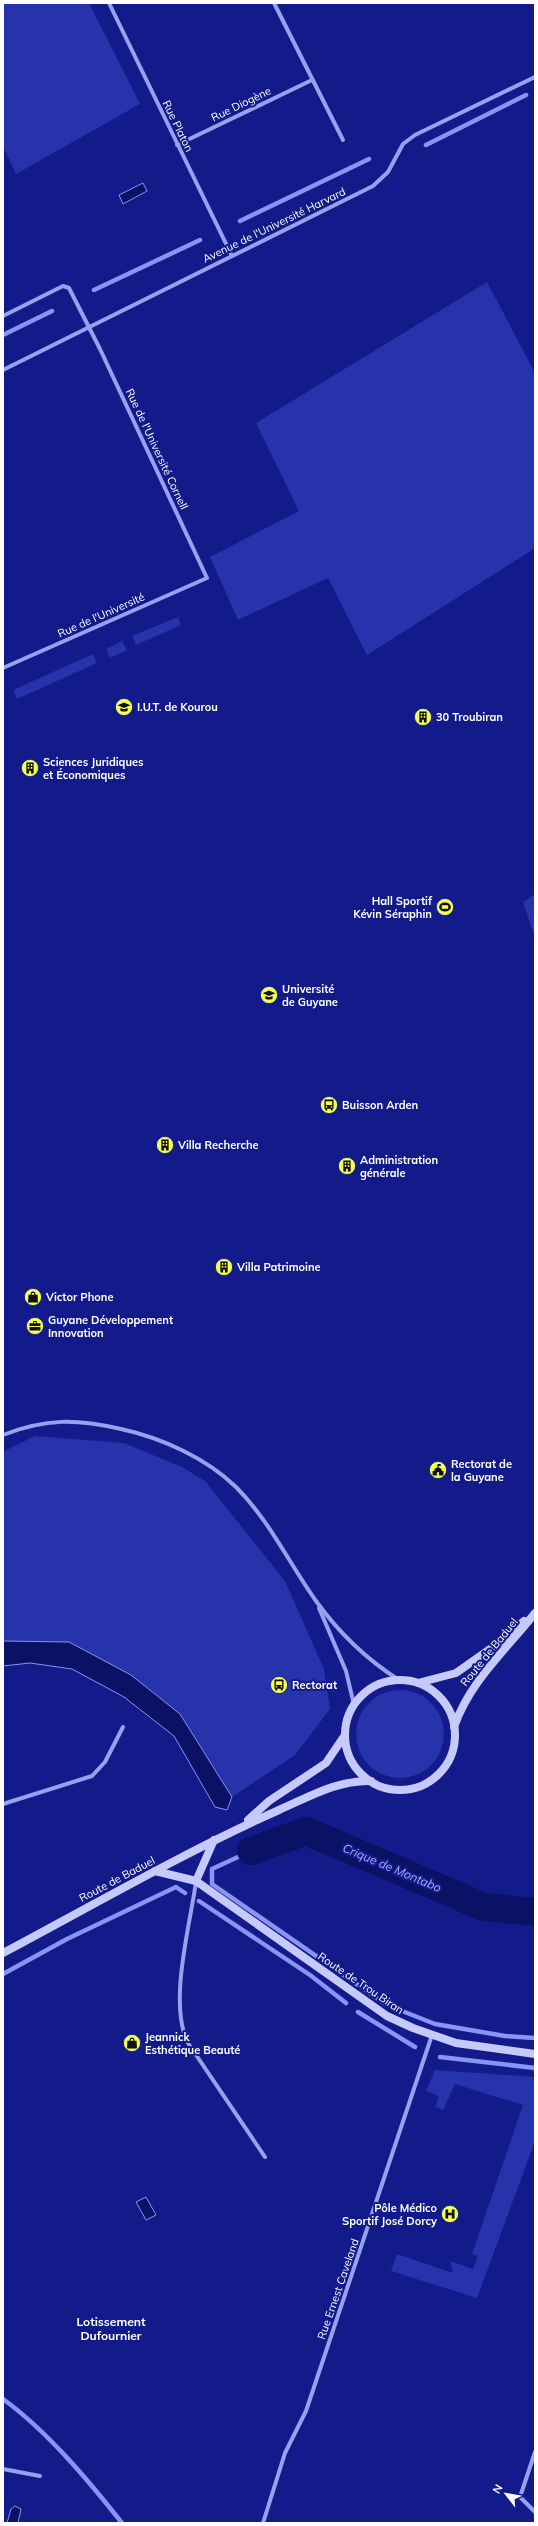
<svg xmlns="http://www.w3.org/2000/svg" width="538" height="2526" viewBox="0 0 538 2526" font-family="Mulish,sans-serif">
<rect width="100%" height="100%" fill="#121b89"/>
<g fill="#2733aa">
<polygon points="3,3 89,3 140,104 16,174 3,146"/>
<polygon points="487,282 535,373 535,548 367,655 328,578 238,620 210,557 299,511 256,423"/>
<polygon points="178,617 181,625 136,645 132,636"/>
<polygon points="122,641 127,650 110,658 106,649"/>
<polygon points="93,654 97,663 17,699 13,690"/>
<polygon points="535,894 535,938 523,902"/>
<polygon points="35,1436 124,1443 182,1467 205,1481 285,1581 324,1669 330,1709 295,1755 232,1797 180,1714 69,1642 3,1641 3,1452"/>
<circle cx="400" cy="1734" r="44"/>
<polygon points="435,2070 535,2077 535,2141 477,2298 391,2271 397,2254 453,2273 450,2261 473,2269 478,2256 472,2254 523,2105 455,2084 443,2110 435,2107 439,2096 426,2091"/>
</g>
<g fill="#0b1165" stroke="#8994f4">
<polygon points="143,183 147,191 123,204 119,195"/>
<polygon points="3,1641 69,1642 131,1675 180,1714 232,1797 227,1810 215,1807 174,1736 124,1697 72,1669 30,1663 3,1666"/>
<polygon points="146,2197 156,2215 146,2220 136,2202"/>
<polygon points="15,2506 21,2509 18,2523 7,2523 11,2509"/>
</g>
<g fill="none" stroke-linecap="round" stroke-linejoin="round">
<g stroke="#8994f4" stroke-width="4.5">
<polyline points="426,145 526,95"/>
<polyline points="240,221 369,159"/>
<polyline points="94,290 200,240"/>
<polyline points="3,335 52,311"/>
<polyline points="251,1851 212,1869 212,1884 387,2005 435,2024 505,2036 535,2038"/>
<polyline points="199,1901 310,1975 346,2003"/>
<polyline points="3,1974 67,1939 176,1887 185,1893"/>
<polyline points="358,2012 415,2047"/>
<polyline points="440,2057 535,2068"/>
<path d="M3 2399C47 2431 88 2480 122 2523"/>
</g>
<polyline stroke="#0b1165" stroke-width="28" points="251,1851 306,1831 484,1907 535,1912"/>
<g stroke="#98a0f0" stroke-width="4">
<polyline points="109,3 232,256"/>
<polyline points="274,3 343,140"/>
<polyline points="177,145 312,80"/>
<polyline points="3,316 63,286 69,288 100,349 207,578 3,668"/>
<polyline points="3,370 373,186 388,172 403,144 415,135 535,77"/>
<path d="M3 1435C46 1418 77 1419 121 1429 162 1438 206 1458 236 1487 269 1520 289 1563 316 1601 339 1633 366 1659 399 1680"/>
<polyline points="319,1608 346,1671 354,1705"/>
<polyline points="3,1804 92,1776 105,1762 123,1727"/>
<path d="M196 1882C190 1925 168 2004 188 2043L265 2157"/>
<polyline points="535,2452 520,2497 535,2512"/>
<polyline points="3,2469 40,2476"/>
<polyline points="263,2523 285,2453 306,2411 432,2035"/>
</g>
<g stroke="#c6cafb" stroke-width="8">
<circle cx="400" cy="1735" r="55"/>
<polyline points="418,1683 456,1673 500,1642 524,1621"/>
<path d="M454 1727C470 1681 505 1651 535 1613"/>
<polyline points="248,1820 269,1801 326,1763 345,1735"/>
<polyline points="155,1871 196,1881 387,2016 413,2028 456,2043 535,2054"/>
<polyline points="196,1881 214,1840"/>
<path d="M3 1953C95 1904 185 1852 279 1810 309 1797 337 1780 371 1781"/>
</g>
</g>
<defs>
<symbol id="university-disc" viewBox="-11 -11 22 22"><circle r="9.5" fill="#f2ff57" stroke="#121b89"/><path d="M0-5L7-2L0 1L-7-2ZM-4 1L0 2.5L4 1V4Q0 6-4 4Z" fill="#111"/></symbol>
<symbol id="building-disc" viewBox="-11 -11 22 22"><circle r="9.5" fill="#f2ff57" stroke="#121b89"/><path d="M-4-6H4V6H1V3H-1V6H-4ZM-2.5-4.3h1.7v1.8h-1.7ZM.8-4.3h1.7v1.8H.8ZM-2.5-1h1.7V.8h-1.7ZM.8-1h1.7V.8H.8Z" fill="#111"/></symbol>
<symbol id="stadium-disc" viewBox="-11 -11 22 22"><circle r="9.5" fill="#f2ff57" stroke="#121b89"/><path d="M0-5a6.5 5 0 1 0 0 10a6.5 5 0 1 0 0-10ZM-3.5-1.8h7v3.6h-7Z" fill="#111"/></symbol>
<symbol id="bus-disc" viewBox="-11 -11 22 22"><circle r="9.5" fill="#f2ff57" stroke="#121b89"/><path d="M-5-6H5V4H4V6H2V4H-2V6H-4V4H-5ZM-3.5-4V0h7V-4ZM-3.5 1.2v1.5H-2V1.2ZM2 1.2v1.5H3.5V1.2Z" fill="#111"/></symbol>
<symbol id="shop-disc" viewBox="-11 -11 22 22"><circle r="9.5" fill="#f2ff57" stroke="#121b89"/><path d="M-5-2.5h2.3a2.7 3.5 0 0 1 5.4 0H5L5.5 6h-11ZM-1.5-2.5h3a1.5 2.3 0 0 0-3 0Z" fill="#111"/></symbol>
<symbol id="office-disc" viewBox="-11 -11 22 22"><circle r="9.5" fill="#f2ff57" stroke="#121b89"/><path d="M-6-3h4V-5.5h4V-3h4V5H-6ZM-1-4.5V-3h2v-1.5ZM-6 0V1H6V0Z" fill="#111"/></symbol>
<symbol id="civic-disc" viewBox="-11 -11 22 22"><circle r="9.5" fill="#f2ff57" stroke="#121b89"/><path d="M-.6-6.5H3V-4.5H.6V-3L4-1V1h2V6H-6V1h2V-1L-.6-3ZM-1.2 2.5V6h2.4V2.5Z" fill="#111"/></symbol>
<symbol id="hospital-disc" viewBox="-11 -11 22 22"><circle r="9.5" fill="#f2ff57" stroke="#121b89"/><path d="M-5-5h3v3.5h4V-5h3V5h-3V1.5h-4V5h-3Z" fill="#111"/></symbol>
</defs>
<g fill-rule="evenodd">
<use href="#university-disc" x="114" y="697" width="20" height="20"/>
<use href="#building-disc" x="413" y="707" width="20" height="20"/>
<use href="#building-disc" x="20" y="758" width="20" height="20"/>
<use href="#stadium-disc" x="435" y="897" width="20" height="20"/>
<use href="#university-disc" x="259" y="985" width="20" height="20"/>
<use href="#bus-disc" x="319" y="1095" width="20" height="20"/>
<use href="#building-disc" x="155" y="1135" width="20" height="20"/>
<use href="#building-disc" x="337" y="1156" width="20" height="20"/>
<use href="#building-disc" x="214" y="1257" width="20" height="20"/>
<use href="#shop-disc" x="23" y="1287" width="20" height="20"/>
<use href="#office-disc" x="25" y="1316" width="20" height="20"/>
<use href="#civic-disc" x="428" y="1460" width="20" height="20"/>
<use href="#bus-disc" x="269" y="1675" width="20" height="20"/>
<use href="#shop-disc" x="122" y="2033" width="20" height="20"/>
<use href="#hospital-disc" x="440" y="2204" width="20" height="20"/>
</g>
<g text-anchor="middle" stroke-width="4" stroke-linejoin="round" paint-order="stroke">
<g font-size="11" fill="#fff" stroke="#121b89">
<text transform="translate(241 104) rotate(-26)" y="4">Rue Diogène</text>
<text transform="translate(178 126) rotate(64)" y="4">Rue Platon</text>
<text transform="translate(274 225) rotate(-26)" y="4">Avenue de l'Université Harvard</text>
<text transform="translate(157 449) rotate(65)" y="4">Rue de l'Université Cornell</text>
<text transform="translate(101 615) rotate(-24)" y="4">Rue de l'Université</text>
<text transform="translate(489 1652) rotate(-51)" y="4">Route de Baduel</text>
<text transform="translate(117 1879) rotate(-28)" y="4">Route de Baduel</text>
<text transform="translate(361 1983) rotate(34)" y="4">Route de Trou Biran</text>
<text transform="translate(338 2289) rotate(-71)" y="4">Rue Ernest Caveland</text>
</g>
<g font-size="11" font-weight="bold" fill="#fff" stroke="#121b89" text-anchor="start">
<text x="137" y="711">I.U.T. de Kourou</text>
<text x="436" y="721">30 Troubiran</text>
<text x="43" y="766">Sciences Juridiques<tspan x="43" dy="13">et Économiques</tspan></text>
<text x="432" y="905" text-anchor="end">Hall Sportif<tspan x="432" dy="13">Kévin Séraphin</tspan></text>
<text x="282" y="993">Université<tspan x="282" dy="13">de Guyane</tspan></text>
<text x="342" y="1109">Buisson Arden</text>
<text x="178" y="1149">Villa Recherche</text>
<text x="360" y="1164">Administration<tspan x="360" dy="13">générale</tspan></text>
<text x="237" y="1271">Villa Patrimoine</text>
<text x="46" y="1301">Victor Phone</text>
<text x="48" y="1324">Guyane Développement<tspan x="48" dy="13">Innovation</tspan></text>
<text x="451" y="1468">Rectorat de<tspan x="451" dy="13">la Guyane</tspan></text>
<text x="292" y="1689">Rectorat</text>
<text x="145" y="2041">Jeannick<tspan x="145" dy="13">Esthétique Beauté</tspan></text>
<text x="437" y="2212" text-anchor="end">Pôle Médico<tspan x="437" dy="13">Sportif José Dorcy</tspan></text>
</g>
<g font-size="12" font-style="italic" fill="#a3abf8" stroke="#121b89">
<text transform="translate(392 1868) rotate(23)" y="4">Crique de Montabo</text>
</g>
<g font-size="12" font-weight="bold" fill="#fff" stroke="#121b89">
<text x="111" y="2326">Lotissement<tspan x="111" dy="14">Dufournier</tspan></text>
</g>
</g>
<rect width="538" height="2526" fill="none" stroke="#ffffff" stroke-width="8"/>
<g transform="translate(506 2494) rotate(301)" stroke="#121b89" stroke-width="3" paint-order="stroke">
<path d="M0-3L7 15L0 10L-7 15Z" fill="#ffffff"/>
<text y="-6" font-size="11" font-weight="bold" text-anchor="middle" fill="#ffffff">N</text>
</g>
</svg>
